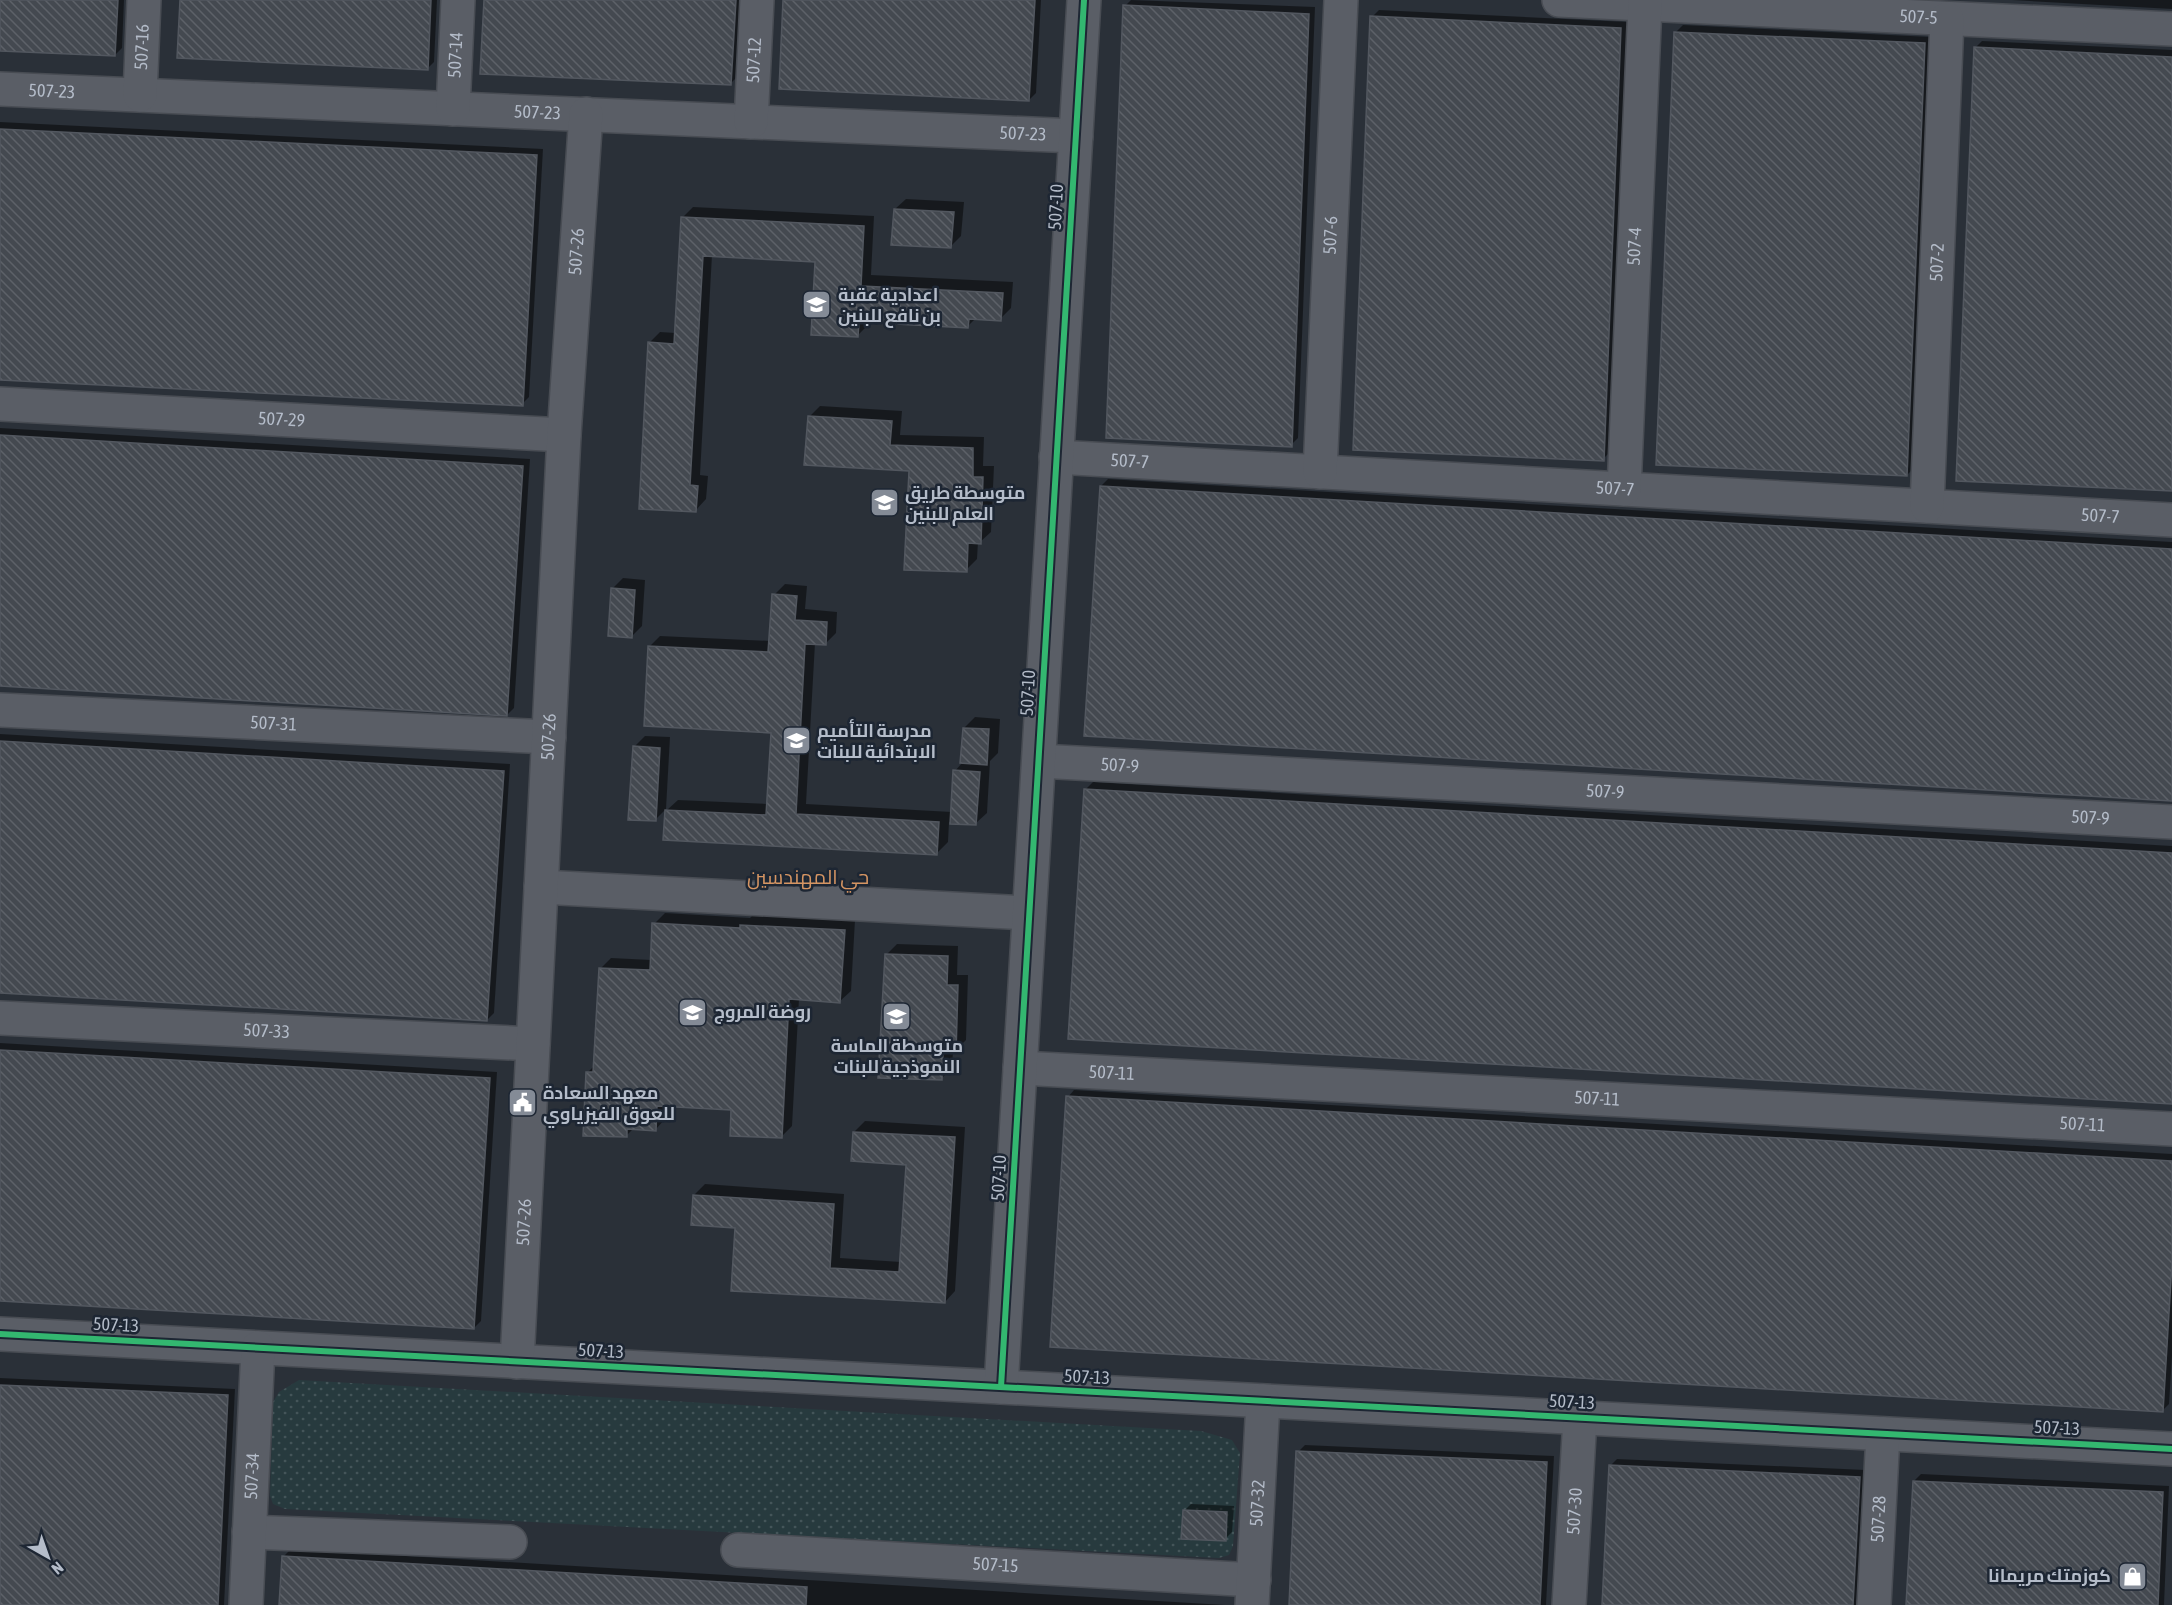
<svg xmlns="http://www.w3.org/2000/svg" width="2172" height="1605" viewBox="0 0 2172 1605" font-family="'Asap Condensed',Cairo,sans-serif">
<defs>
<pattern id="park-dots" width="8" height="8" patternUnits="userSpaceOnUse" patternTransform="scale(1.5)"><rect width="8" height="8" fill="#273a3e"/><path d="M2 2h.1M6 6h.1" fill="none" stroke="#445559" stroke-width="1.8" stroke-linecap="round"/></pattern>
<pattern id="building-back-hatch" width="6" height="6" patternUnits="userSpaceOnUse" patternTransform="scale(1.5)"><rect width="6" height="6" fill="#444950"/><path d="M-1 5l2 2M0 0l6 6M5-1l2 2" fill="none" stroke="#5d6168"/></pattern>
</defs>
<rect width="100%" height="100%" fill="#2a3038"/>
<polygon fill="url(#park-dots)" points="299,1380 1201,1431 1232,1440 1240,1453 1233,1546 1229,1555 1219,1558 285,1509 273,1504 270,1496 273,1402 279,1392"/>
<g fill="#0007">
<polygon points="0,0 124,0 122,48 115,55 0,49"/>
<polygon points="181,0 437,0 434,62 427,69"/>
<polygon points="485,0 742,0 737,77 730,84"/>
<polygon points="785,0 1041,0 1036,93 1029,100"/>
<polygon points="1131,0 1315,7 1298,438 1291,445 1125,6"/>
<polygon points="2012,0 2172,0 2172,9"/>
<polygon points="1379,10 1628,22 1610,452 1603,459 1372,17"/>
<polygon points="1683,25 1931,37 1914,468 1907,475 1676,32"/>
<polygon points="1982,41 2172,50 2172,489 1975,48"/>
<polygon points="0,122 543,149 529,397 522,404 0,379"/>
<polygon points="906,199 964,202 961,236 950,247 895,209"/>
<polygon points="693,207 874,216 871,275 1013,282 1011,308 1000,319 976,318 968,326 868,321 868,325 857,336 817,260 712,255 700,475 708,476 706,499 696,510 649,343 660,332 676,333 682,218"/>
<polygon points="820,406 902,411 900,435 984,437 983,466 994,466 991,532 980,542 978,542 977,559 966,570 911,470 809,417"/>
<polygon points="0,428 530,459 514,708 507,715 0,685"/>
<polygon points="1108,479 2172,542 2172,799 1101,486"/>
<polygon points="623,578 645,580 642,626 631,637 612,589"/>
<polygon points="785,584 807,586 805,609 837,612 836,633 825,644 815,643 806,804 952,812 955,771 962,763 964,728 975,717 1000,719 998,753 990,761 987,813 976,823 949,822 948,842 937,853 667,810 678,800 768,804 773,731 649,647 660,636 771,641 774,595"/>
<polygon points="0,734 510,764 494,1013 487,1020 0,991"/>
<polygon points="645,736 670,737 666,809 655,820 634,747"/>
<polygon points="1093,782 2172,846 2172,1102 1086,789"/>
<polygon points="665,913 750,918 753,915 855,920 851,991 840,1001 799,999 792,1126 781,1137 733,1108 667,1105 666,1118 656,1129 634,1128 626,1136 588,1072 595,1065 600,969 611,958 652,960 654,924"/>
<polygon points="897,944 958,946 957,975 968,975 966,1040 955,1051 953,1051 952,1068 941,1079 886,955"/>
<polygon points="0,1043 497,1072 481,1321 474,1328 0,1300"/>
<polygon points="1074,1090 2172,1154 2172,1356 2169,1404 2162,1411 1068,1097"/>
<polygon points="865,1121 965,1127 955,1291 945,1302 732,1289 736,1226 694,1195 705,1184 844,1194 840,1258 901,1262 907,1163 854,1132"/>
<polygon points="0,1378 235,1389 224,1605 0,1605"/>
<polygon points="1305,1445 1554,1456 1546,1605 1290,1605 1298,1452"/>
<polygon points="1617,1459 1866,1470 1859,1605 1603,1605 1610,1466"/>
<polygon points="1921,1474 2169,1486 2164,1605 1908,1605 1914,1481"/>
<polygon points="1191,1504 1234,1506 1232,1532 1225,1539 1184,1511"/>
<polygon points="291,1549 1225,1605 281,1605 284,1556"/>
</g>
<g fill="url(#building-back-hatch)" stroke="#52575f" stroke-width="1.5">
<polygon points="0,0 118,0 115,56 0,51"/>
<polygon points="180,0 431,0 428,70 177,58"/>
<polygon points="484,0 736,0 731,85 480,74"/>
<polygon points="783,0 1035,0 1029,101 779,89"/>
<polygon points="1123,5 1309,14 1292,447 1106,438"/>
<polygon points="1370,16 1621,28 1604,461 1353,450"/>
<polygon points="1674,32 1925,43 1907,476 1656,465"/>
<polygon points="1974,47 2172,57 2172,491 1956,481"/>
<polygon points="0,129 537,155 523,406 0,380"/>
<polygon points="894,209 954,212 951,248 891,245"/>
<polygon points="681,217 864,226 861,286 1003,293 1001,321 969,319 968,328 859,322 858,337 811,335 815,262 703,256 690,485 698,486 696,512 639,509 648,342 674,344"/>
<polygon points="808,416 892,421 890,445 973,448 973,477 983,477 981,544 968,543 967,572 904,570 909,471 804,465"/>
<polygon points="0,435 523,466 507,716 0,686"/>
<polygon points="1100,486 2172,549 2172,801 1084,736"/>
<polygon points="611,588 635,590 632,638 608,636"/>
<polygon points="772,594 797,596 795,620 827,622 826,645 805,644 796,814 939,822 937,855 663,840 665,810 766,815 771,733 644,726 648,646 768,652"/>
<polygon points="963,728 989,729 987,765 960,763"/>
<polygon points="0,741 504,771 487,1021 0,993"/>
<polygon points="633,746 660,748 656,821 628,820"/>
<polygon points="953,770 980,772 976,825 950,824"/>
<polygon points="1084,789 2172,853 2172,1104 1068,1039"/>
<polygon points="652,923 740,928 740,925 845,930 840,1003 789,999 782,1138 730,1136 731,1110 657,1106 656,1131 627,1129 627,1137 583,1136 586,1072 593,1072 599,968 650,970"/>
<polygon points="885,954 948,956 947,985 958,985 956,1053 943,1052 942,1080 878,1078"/>
<polygon points="0,1050 490,1078 474,1329 0,1301"/>
<polygon points="1066,1096 2172,1161 2172,1263 2163,1412 1050,1347"/>
<polygon points="853,1132 955,1137 945,1303 731,1291 735,1228 691,1225 693,1195 834,1204 830,1268 899,1272 906,1165 851,1161"/>
<polygon points="0,1385 228,1395 218,1605 0,1605"/>
<polygon points="1296,1451 1547,1462 1540,1605 1289,1605"/>
<polygon points="1609,1465 1860,1477 1853,1605 1602,1605"/>
<polygon points="1913,1481 2163,1492 2158,1605 1906,1605"/>
<polygon points="1183,1510 1227,1512 1226,1541 1181,1539"/>
<polygon points="282,1556 807,1587 806,1605 279,1605"/>
</g>
<g fill="none" stroke-linecap="round" stroke-linejoin="round">
<defs>
<g id="minor">
<path id="s1" d="M1559 0 2172 29"/>
<path id="s2" d="M0 89 1076 136"/>
<path id="s3" d="M140 95 144 0"/>
<path id="s4" d="M453 109 458 0"/>
<path id="s5" d="M751 122 757 0"/>
<path id="s6" d="M0 404 564 435"/>
<path id="s7" d="M1056 457 2172 520"/>
<path id="s8" d="M1320 472 1341 0"/>
<path id="s9" d="M1624 489 1645 4"/>
<path id="s10" d="M1927 506 1947 19"/>
<path id="s11" d="M0 710 549 737"/>
<path id="s12" d="M1039 761 2172 822"/>
<polyline points="541,887 1029,913"/>
<path id="s13" d="M0 1018 533 1044"/>
<path id="s14" d="M1020 1068 2172 1129"/>
<polyline points="0,1334 2172,1449"/>
<path id="s15" d="M517 1362 564 435 586 114"/>
<polyline points="1001,1387 1084,0"/>
<polyline points="249,1532 510,1542"/>
<path id="s16" d="M738 1550 1254 1580"/>
<path id="s17" d="M246 1605 258 1348"/>
<path id="s18" d="M1252 1605 1263 1401"/>
<path id="s19" d="M1569 1605 1580 1418"/>
<path id="s20" d="M1874 1605 1883 1434"/>
</g>
</defs>
<use href="#minor" stroke="#484c53" stroke-width="36"/>
<use href="#minor" stroke="#5a5e66" stroke-width="33"/>
<defs>
<g id="cycleway">
<polyline points="0,1334 2172,1449"/>
<polyline points="1001,1387 1084,0"/>
</g>
</defs>
<use href="#cycleway" stroke="#1d2633" stroke-width="10"/>
<use href="#cycleway" stroke="#33b770" stroke-width="6"/>
</g>
<defs>
<symbol id="school-square" viewBox="-11 -11 22 22"><rect x="-9" y="-9" width="18" height="18" rx="4" fill="#848b96" stroke="#1d2633"/><path d="M0-5L7-2L0 1L-7-2ZM-4 1L0 2.5L4 1V4Q0 6-4 4Z" fill="#fff"/></symbol>
<symbol id="civic-square" viewBox="-11 -11 22 22"><rect x="-9" y="-9" width="18" height="18" rx="4" fill="#848b96" stroke="#1d2633"/><path d="M-.6-6.5H3V-4.5H.6V-3L4-1V1h2V6H-6V1h2V-1L-.6-3ZM-1.2 2.5V6h2.4V2.5Z" fill="#fff"/></symbol>
<symbol id="shop-square" viewBox="-11 -11 22 22"><rect x="-9" y="-9" width="18" height="18" rx="4" fill="#848b96" stroke="#1d2633"/><path d="M-5-2.5h2.3a2.7 3.5 0 0 1 5.4 0H5L5.5 6h-11ZM-1.5-2.5h3a1.5 2.3 0 0 0-3 0Z" fill="#fff"/></symbol>
</defs>
<g fill-rule="evenodd">
<use href="#school-square" x="800" y="288" width="33" height="33"/>
<use href="#school-square" x="868" y="486" width="33" height="33"/>
<use href="#school-square" x="780" y="724" width="33" height="33"/>
<use href="#school-square" x="676" y="996" width="33" height="33"/>
<use href="#school-square" x="880" y="1000" width="33" height="33"/>
<use href="#civic-square" x="506" y="1086" width="33" height="33"/>
<use href="#shop-square" x="2116" y="1560" width="33" height="33"/>
</g>
<g text-anchor="middle" stroke-width="5" stroke-linejoin="round" paint-order="stroke">
<g font-size="18" fill="#b4bcc9" stroke="#1d2633">
<text dy="6" stroke="none"><textPath href="#s1" startOffset="360">507-5</textPath></text>
<text dy="6" stroke="none"><textPath href="#s3" startOffset="48">507-16</textPath></text>
<text dy="6" stroke="none"><textPath href="#s4" startOffset="54">507-14</textPath></text>
<text dy="6" stroke="none"><textPath href="#s5" startOffset="62">507-12</textPath></text>
<text dy="6" stroke="none"><textPath href="#s2" startOffset="52">507-23</textPath></text>
<text dy="6" stroke="none"><textPath href="#s2" startOffset="538">507-23</textPath></text>
<text dy="6" stroke="none"><textPath href="#s2" startOffset="1024">507-23</textPath></text>
<text transform="translate(1056 207) rotate(-87)" y="6">507-10</text>
<text dy="6" stroke="none"><textPath href="#s8" startOffset="237">507-6</textPath></text>
<text dy="6" stroke="none"><textPath href="#s9" startOffset="243">507-4</textPath></text>
<text dy="6" stroke="none"><textPath href="#s15" startOffset="1112">507-26</textPath></text>
<text dy="6" stroke="none"><textPath href="#s10" startOffset="244">507-2</textPath></text>
<text dy="6" stroke="none"><textPath href="#s6" startOffset="282">507-29</textPath></text>
<text dy="6" stroke="none"><textPath href="#s7" startOffset="74">507-7</textPath></text>
<text dy="6" stroke="none"><textPath href="#s7" startOffset="560">507-7</textPath></text>
<text dy="6" stroke="none"><textPath href="#s7" startOffset="1046">507-7</textPath></text>
<text transform="translate(1028 693) rotate(-87)" y="6">507-10</text>
<text dy="6" stroke="none"><textPath href="#s11" startOffset="274">507-31</textPath></text>
<text dy="6" stroke="none"><textPath href="#s15" startOffset="626">507-26</textPath></text>
<text dy="6" stroke="none"><textPath href="#s12" startOffset="81">507-9</textPath></text>
<text dy="6" stroke="none"><textPath href="#s12" startOffset="567">507-9</textPath></text>
<text dy="6" stroke="none"><textPath href="#s12" startOffset="1053">507-9</textPath></text>
<text dy="6" stroke="none"><textPath href="#s13" startOffset="267">507-33</textPath></text>
<text dy="6" stroke="none"><textPath href="#s14" startOffset="92">507-11</textPath></text>
<text dy="6" stroke="none"><textPath href="#s14" startOffset="578">507-11</textPath></text>
<text dy="6" stroke="none"><textPath href="#s14" startOffset="1064">507-11</textPath></text>
<text transform="translate(999 1178) rotate(-87)" y="6">507-10</text>
<text dy="6" stroke="none"><textPath href="#s15" startOffset="140">507-26</textPath></text>
<text transform="translate(116 1325) rotate(3)" y="6">507-13</text>
<text transform="translate(601 1351) rotate(3)" y="6">507-13</text>
<text transform="translate(1087 1377) rotate(3)" y="6">507-13</text>
<text transform="translate(1572 1402) rotate(3)" y="6">507-13</text>
<text transform="translate(2057 1428) rotate(3)" y="6">507-13</text>
<text dy="6" stroke="none"><textPath href="#s17" startOffset="129">507-34</textPath></text>
<text dy="6" stroke="none"><textPath href="#s18" startOffset="102">507-32</textPath></text>
<text dy="6" stroke="none"><textPath href="#s19" startOffset="94">507-30</textPath></text>
<text dy="6" stroke="none"><textPath href="#s20" startOffset="86">507-28</textPath></text>
<text dy="6" stroke="none"><textPath href="#s16" startOffset="258">507-15</textPath></text>
</g>
<g font-size="18" font-weight="bold" fill="#b4bcc9" stroke="#1d2633" text-anchor="start">
<text x="838" y="301">اعدادية عقبة<tspan x="838" dy="21">بن نافع للبنين</tspan></text>
<text x="905" y="499">متوسطة طريق<tspan x="905" dy="21">العلم للبنين</tspan></text>
<text x="817" y="737">مدرسة التأميم<tspan x="817" dy="21">الابتدائية للبنات</tspan></text>
<text x="714" y="1018">روضة المروج</text>
<text x="897" y="1052" text-anchor="middle">متوسطة الماسة<tspan x="897" dy="21">النموذجية للبنات</tspan></text>
<text x="543" y="1099">معهد السعادة<tspan x="543" dy="21">للعوق الفيزياوي</tspan></text>
<text x="2111" y="1582" text-anchor="end">كوزمتك مريمانا</text>
</g>
<g font-size="20" fill="#d59563" stroke="#1d2633">
<text x="808" y="884">حي المهندسين</text>
</g>
</g>
<g transform="translate(48 1557) rotate(140)" stroke="#1d2633" stroke-width="4.5" paint-order="stroke">
<path d="M0-4.5L10 22L0 15L-10 22Z" fill="#b4bcc9"/>
<text y="-9" font-size="16" font-weight="bold" text-anchor="middle" fill="#b4bcc9">N</text>
</g>
</svg>
